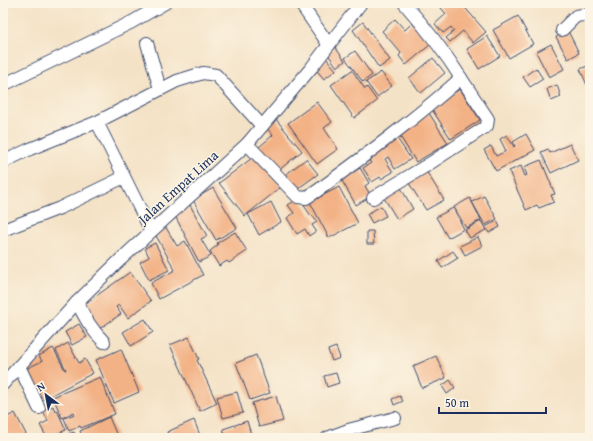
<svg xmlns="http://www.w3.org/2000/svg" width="593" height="441" viewBox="0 0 593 441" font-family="'Gentium Book Plus',serif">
<rect width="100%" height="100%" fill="#fcf5e5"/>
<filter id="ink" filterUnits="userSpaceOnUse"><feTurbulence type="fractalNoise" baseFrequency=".025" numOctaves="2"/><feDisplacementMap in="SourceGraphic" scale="8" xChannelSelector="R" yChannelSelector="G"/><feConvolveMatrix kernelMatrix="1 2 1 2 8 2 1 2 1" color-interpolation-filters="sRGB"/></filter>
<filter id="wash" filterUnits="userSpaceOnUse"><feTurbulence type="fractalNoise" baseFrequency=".012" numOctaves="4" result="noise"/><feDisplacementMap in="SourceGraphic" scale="16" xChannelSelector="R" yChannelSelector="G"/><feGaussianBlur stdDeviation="0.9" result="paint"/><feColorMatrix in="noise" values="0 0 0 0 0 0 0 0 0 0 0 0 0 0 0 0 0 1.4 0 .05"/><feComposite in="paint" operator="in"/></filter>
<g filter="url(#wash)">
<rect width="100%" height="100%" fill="#f4e2c6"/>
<g id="blocks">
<g fill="#f3b286">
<polygon points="437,3 461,3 486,32 473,43 463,31 450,42 446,38 454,31 451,27 443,33 435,24 446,14"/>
<polygon points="518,16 533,44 509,58 493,30"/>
<polygon points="395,19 405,30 412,23 431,44 406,65 399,56 401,53 382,31"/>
<polygon points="363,22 390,60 379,68 353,30"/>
<polygon points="568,31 579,53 568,59 556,37"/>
<polygon points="487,36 500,56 479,69 467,49"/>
<polygon points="551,44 564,69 549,77 536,52"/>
<polygon points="335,47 345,61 337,67 327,53"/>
<polygon points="355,51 372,75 363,82 345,58"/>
<polygon points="326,58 336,70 324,79 314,67"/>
<polygon points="433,58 445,73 421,93 409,78"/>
<polygon points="590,65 590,83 587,85 580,69"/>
<polygon points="536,68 543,79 530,87 523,77"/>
<polygon points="352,70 365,89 367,87 377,101 354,118 331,85"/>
<polygon points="381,72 392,86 377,97 366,82"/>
<polygon points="557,85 561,97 551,101 547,89"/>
<polygon points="460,89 480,120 451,139 431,108"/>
<polygon points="317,102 332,122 324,128 338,149 317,164 288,123"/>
<polygon points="429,113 448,143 416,162 398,133"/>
<polygon points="275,118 302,151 278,171 258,148 273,135 265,126"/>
<polygon points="526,134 535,150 496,171 484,150 491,146 496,156 506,151 500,139 507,135 514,147 515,146 513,142"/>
<polygon points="396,137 411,159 395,169 388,157 385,159 393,172 381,179 380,177 372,182 363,168 371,163 366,156"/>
<polygon points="570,144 578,160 551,173 541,152 548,149 550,153"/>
<polygon points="256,155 281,187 245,216 219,183"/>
<polygon points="306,159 318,174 296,190 285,175"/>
<polygon points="541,160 555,194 551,195 554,202 539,208 537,205 526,210 509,171 521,166 525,176 527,175 524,167"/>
<polygon points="360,168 369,183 365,186 371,196 356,205 341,179"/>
<polygon points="425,169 444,200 426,210 407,180"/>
<polygon points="339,187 358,223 329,238 310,202"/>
<polygon points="213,188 237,228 216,240 193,200"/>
<polygon points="401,188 413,209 397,219 384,198"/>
<polygon points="484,196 497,219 485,225 472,202"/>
<polygon points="299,198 311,216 312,215 317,222 312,225 316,231 309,236 305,229 297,234 287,218 294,213 288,205"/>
<polygon points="470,198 481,220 466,228 454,207"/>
<polygon points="271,202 281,222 259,235 248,214"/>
<polygon points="190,205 207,236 201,239 211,256 199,262 174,214"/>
<polygon points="381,206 386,216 372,223 367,214"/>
<polygon points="453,208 464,229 448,238 436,217"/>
<polygon points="481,221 486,230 470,238 465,230"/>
<polygon points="497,221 500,227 489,233 485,227"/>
<polygon points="165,226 177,246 185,241 203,275 159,299 151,283 175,270 154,232"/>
<polygon points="367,231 373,231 374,244 367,244"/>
<polygon points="235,232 247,251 229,263 227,261 219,266 210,251 218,245 217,243"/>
<polygon points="478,237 482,246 465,255 460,246"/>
<polygon points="155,243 169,270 149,280 140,262 149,257 145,248"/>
<polygon points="453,251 458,258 442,268 438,261"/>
<polygon points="130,272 151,301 128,318 119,305 116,307 121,314 99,329 82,306"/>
<polygon points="145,319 153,332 131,346 123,332"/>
<polygon points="79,324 87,337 72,345 65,332"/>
<polygon points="189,337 199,359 197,360 217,403 200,411 170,345"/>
<polygon points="68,343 79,363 85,359 93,373 42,400 26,369 42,361 39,356 53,348 65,370 66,370 56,350"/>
<polygon points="336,347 340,358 332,361 328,350"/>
<polygon points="121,349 139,392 114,403 96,360"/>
<polygon points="256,355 270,393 250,400 236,363"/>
<polygon points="436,356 446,378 422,388 413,366"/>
<polygon points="336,373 339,383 327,387 324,376"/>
<polygon points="100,377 115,414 81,428 80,426 69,431 64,418 75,414 74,412 62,418 53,397"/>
<polygon points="450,380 455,388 447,394 442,386"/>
<polygon points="237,392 243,413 223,418 217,397"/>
<polygon points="276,396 283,421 259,427 252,403"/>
<polygon points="400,396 403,401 394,405 392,399"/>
<polygon points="53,406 55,411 57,410 66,430 47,438 40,425 48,421 43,411"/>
<polygon points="15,413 28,438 3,438 3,419"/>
<polygon points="109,417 118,438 83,438 80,431"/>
<polygon points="194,420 201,438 169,438 167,432"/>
<polygon points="247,421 252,438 226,438 223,429"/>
<polygon points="74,432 76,438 56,438"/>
</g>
</g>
</g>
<g filter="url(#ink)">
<use href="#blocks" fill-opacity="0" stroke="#3c4a6e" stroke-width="1"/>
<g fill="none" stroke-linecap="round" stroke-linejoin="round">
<defs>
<g id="minor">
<polyline points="300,3 329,45"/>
<polyline points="562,30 576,16 590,14"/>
<polyline points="147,43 160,89"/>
<polyline points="3,85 132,22 165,3"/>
<polyline points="97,122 177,81 203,73 216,75 262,126"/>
<path d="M247 144 298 197 306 198 317 191C366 155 415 119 461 78 444 51 425 27 404 3"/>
<polyline points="3,162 30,149 97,122 151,231"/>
<polyline points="373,198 429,164 487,126 488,119 461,78"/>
<polyline points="3,230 60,208 124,177"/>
<path d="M77 302C85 318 91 329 104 342"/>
<polyline points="19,366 39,408"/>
<polyline points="3,384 77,302 120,260 247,144 312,67 361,3"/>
<polyline points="327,438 348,430 395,418"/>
</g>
</defs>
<use href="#minor" stroke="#3c4a6e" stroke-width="14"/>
<use href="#minor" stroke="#fff" stroke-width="12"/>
</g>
</g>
<g text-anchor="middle" stroke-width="3" stroke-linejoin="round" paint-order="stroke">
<g font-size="14" fill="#1b2f5e" stroke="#fcf5e5">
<text transform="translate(178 187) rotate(-42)" y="5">Jalan Empat Lima</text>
</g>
</g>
<rect width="593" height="441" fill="none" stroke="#fcf5e5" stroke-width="16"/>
<g transform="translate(46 395) rotate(328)" stroke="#fcf5e5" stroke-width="3" paint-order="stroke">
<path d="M0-3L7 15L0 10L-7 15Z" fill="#1b2f5e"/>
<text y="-6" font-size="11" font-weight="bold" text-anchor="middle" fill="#1b2f5e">N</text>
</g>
<path d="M439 407v6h107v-6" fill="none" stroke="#1b2f5e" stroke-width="2"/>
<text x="445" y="407" font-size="12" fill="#1b2f5e" stroke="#fcf5e5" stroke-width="3" paint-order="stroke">50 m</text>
</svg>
